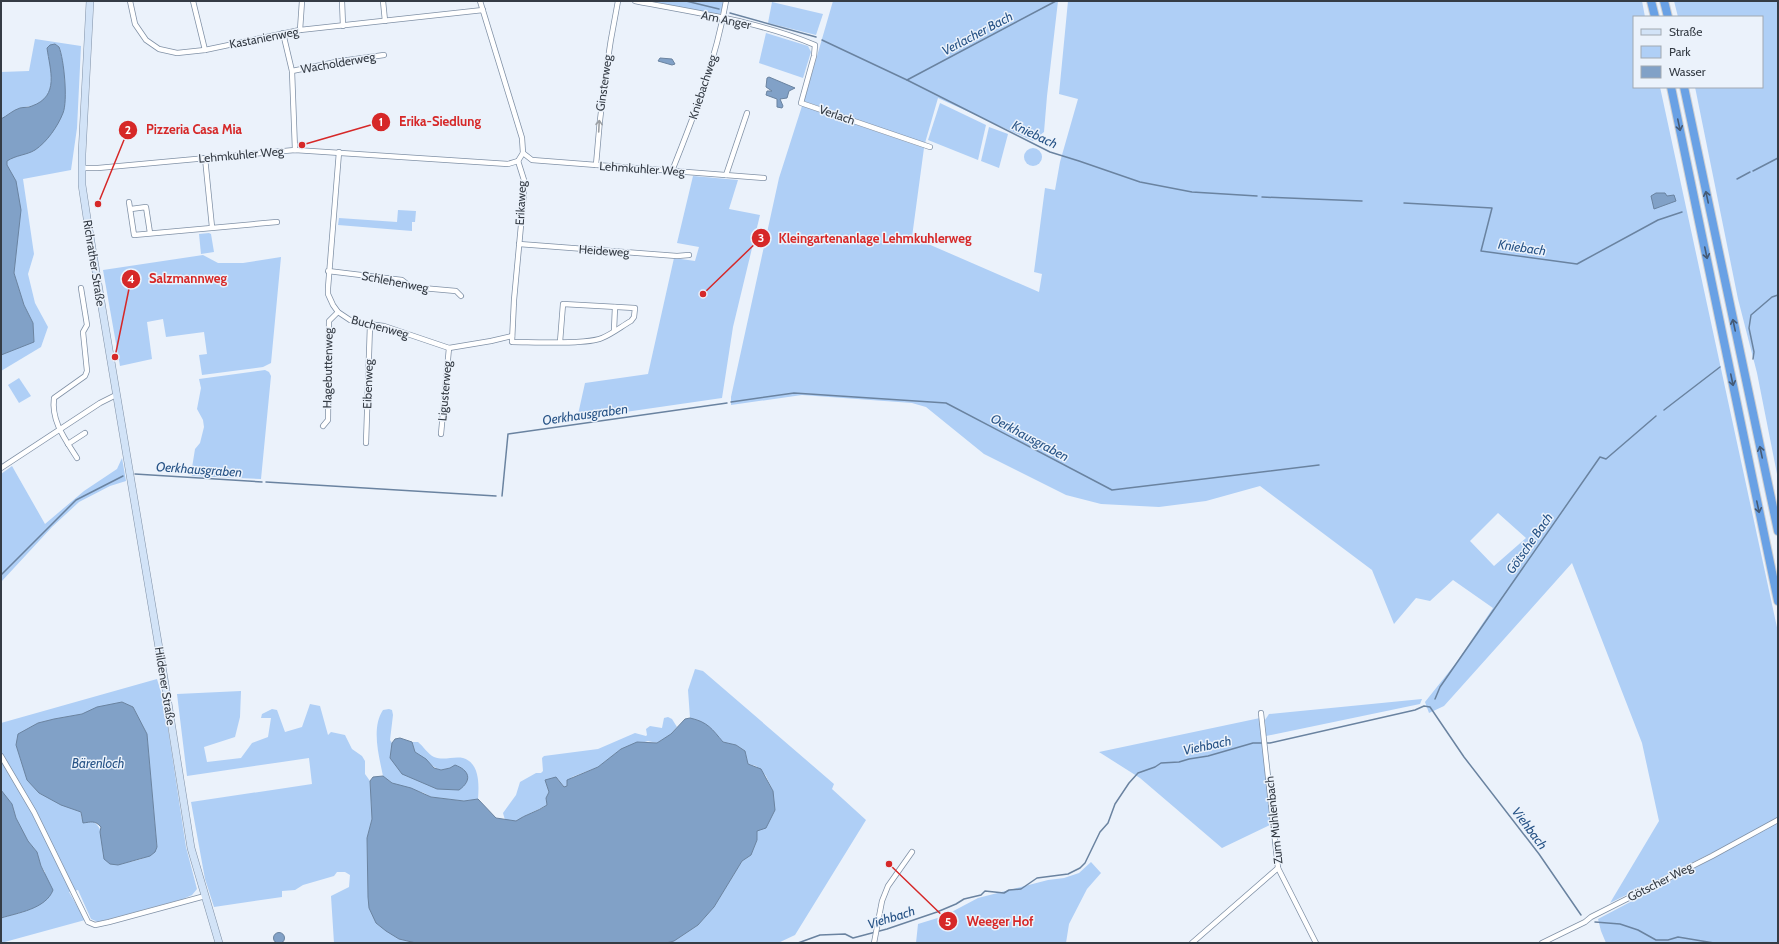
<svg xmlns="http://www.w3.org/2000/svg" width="1779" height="944" viewBox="0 0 1779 944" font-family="Cabin,sans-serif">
<rect width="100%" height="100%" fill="#ebf2fb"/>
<g fill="#afcff6" fill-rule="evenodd">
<polygon points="650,1 724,1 721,13 718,15"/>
<polygon points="833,1 1058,1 1047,96 1044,132 1033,141 938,98 925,143 804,101"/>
<path d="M1068 1H1642L1645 17H1634V87H1660L1778 632V943H1606L1601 931 1598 919 1725 852 1724 847 1610 903 1659 821 1642 743 1572 563 1444 706 1429 713 1425 702 1456 663 1493 608 1453 580 1430 601 1416 598 1394 624 1372 570 1260 486 1206 501 1159 507 1101 504 1066 495 984 454 926 407 912 403 802 395 731 405V397L779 178 802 106 924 148 912 237 1039 292 1042 274 1034 272 1045 188 1055 190 1060 162 1078 99 1059 94ZM1498 513 1526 538 1494 566 1470 541Z"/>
<polygon points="1674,1 1778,1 1778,479 1757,373 1738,299 1695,87 1762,87 1762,17 1678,17"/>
<polygon points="772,2 823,14 816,35 768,23"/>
<polygon points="766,33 808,46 811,52 803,78 759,63"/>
<path d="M35 39 81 46 77 128 71 170 23 179 34 254 28 274 35 303 48 327 41 347 1 371V355L34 341 33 323 24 305 14 273 18 227 16 181 7 165V161L13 157 34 151 65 81 61 53 59 47 55 44 48 56C53 70 55 92 41 102 35 107 27 106 20 108 14 110 7 116 1 119V72L29 71Z"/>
<polygon points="940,103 986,125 978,160 928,140"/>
<polygon points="989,127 1008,134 999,168 981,161"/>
<circle cx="1033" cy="157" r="9"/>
<polygon points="693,176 738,180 729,209 760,215 733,327 722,398 577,419 585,383 648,374 674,258 695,261 699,247 677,243"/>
<polygon points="398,210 416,211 415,222 412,222 412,231 338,225 339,218 397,222"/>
<polygon points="209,233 211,234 214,252 201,254 199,234"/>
<polygon points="203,255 218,263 243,263 281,257 271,363 263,367 202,375 199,355 207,354 204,332 166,337 163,319 147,322 152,359 120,366 103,270"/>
<polygon points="265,370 269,372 271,376 261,479 192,476 191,474 195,449 200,443 204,427 203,420 197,409 201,388 199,379"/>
<polygon points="19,378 31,396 19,403 8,385"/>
<polygon points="122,458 126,481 110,486 79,502 52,527 1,582 1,474 12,466 45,524 84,491 117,469"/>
<polygon points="695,669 703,671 834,784 832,789 866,820 795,935 778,943 666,943 674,941 698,925 714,907 742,861 751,855 757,840 757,831 760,829 773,791 766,776 756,766 748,764 745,751 736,745 722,742 697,720 690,718 688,690"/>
<path d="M157 679 164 702 186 847 197 889 192 895 183 899 98 922 91 919 78 890 69 892 85 920 1 943V918L23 912 43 902 45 872 41 866 37 852 28 841 16 818 12 804 1 790V723ZM122 702 133 707 147 734 157 847C151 860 130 861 118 865L103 850C102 839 103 825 91 821L87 822 81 817V812L39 793 28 780 16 745 29 728 38 723 54 719 82 714Z"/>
<polygon points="241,691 240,717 235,737 204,747 207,762 241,758 252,743 268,737 271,718 261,718 262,714 272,709 277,710 285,732 302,727 310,704 320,706 328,735 331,732 345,735 352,749 362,756 365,761 365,774 370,781 372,819 367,838 368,897 376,923 399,939 416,943 334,943 331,896 349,887 350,875 345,872 337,872 334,876 303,885 295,890 282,891 282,897 214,907 205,879 191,802 312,784 309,758 187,776 177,694"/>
<polygon points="1422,699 1420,704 1266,736 1265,720 1269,714"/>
<path d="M389 709 392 710 393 715 390 740 392 743 390 758 437 789 450 768C447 768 444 770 441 770 436 770 421 756 415 752L412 742H418C423 746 428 754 434 757 444 761 453 756 463 758 480 763 479 785 478 799L465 801 431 797 424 793 392 783 383 776C379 756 371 728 383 710Z"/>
<path d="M668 717 672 719 677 727 671 734 657 743 648 741 621 749 598 767 572 777 567 786 564 787 558 779 545 780 549 792 546 798 547 805C537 811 526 814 516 821L505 820 503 813 516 795 520 782 536 773H541L543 771 542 758 544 756 598 749 635 733 646 736 647 735 646 729 650 726 662 728 664 718Z"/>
<polygon points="1260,718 1272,824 1222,848 1140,778 1099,752"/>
<polygon points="1091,862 1101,873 1087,889 1069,924 1066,943 916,943 918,924 944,916 978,898 1048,880 1064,878 1079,873"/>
</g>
<g fill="#81a1c7" stroke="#6a83a0">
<path d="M55 44 59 47C64 59 68 101 63 113 58 126 47 142 35 150 27 155 16 155 7 161V165L16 181 21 210 14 273 24 305 33 323 34 342 1 355V119C7 116 13 110 20 108 24 107 28 108 32 106 60 96 50 70 47 48L50 45Z"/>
<polygon points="660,58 672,59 675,64 672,65 658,61"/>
<polygon points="769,77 795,88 789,91 787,98 780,99 783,106 782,108 777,107 777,99 766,95 767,91 772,91 766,87 767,78"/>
<polygon points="1656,193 1665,193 1667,196 1674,195 1676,201 1654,209 1651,196"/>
<path d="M122 702 133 707 147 734 157 847 155 852 150 856 118 865 110 864 104 859 100 832 101 827C95 820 91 822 83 823L81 812 61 805 39 793 27 780 16 745 18 734 38 723 54 719 82 714 97 707Z"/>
<path d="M690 718C708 722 712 729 723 742L736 745 745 751 748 764 761 769 773 791 775 810 766 828 757 831V840L751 855 742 861 714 907 698 925 674 941 666 943H416L399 939 386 931 376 923 369 908 368 897 367 838 372 819 370 781 373 777 383 776 392 783 411 788 431 797 464 801 478 799 496 818 516 821C526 814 537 812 547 805L546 798 549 792 545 780 556 777 564 787 567 786V780L598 767 621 749 637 742 657 743 671 734 685 719Z"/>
<path d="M400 738 412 742 415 752 426 759 434 768 441 770 450 768 455 765C469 770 473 780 459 790L437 789 402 774 390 758 392 743 395 739Z"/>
<path d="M1 790 12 804 16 818 28 841 37 852 41 866 53 890C46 909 17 913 1 918Z"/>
<circle cx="279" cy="938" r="5.5"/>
</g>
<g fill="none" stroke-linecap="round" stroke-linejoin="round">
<g stroke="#6a83a0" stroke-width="1.5">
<polyline points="686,1 719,9"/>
<polyline points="730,13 816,37"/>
<polyline points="822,40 907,80 1050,152 1079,161 1140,182 1192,192 1257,196"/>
<polyline points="907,80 1056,1"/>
<polyline points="1753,171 1778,158"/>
<polyline points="1737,179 1750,172"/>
<polyline points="1262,197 1362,201"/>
<polyline points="1404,203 1492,208 1481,251 1577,264 1658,220 1682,212"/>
<polyline points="1753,359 1754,352 1749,328 1751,315 1772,297 1778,295"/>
<polyline points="731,402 794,393 946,403 1112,490 1319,465"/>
<polyline points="1664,410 1720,367"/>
<polyline points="135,474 262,482"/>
<polyline points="266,482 496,496"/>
<polyline points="502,496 508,434 727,403"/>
<polyline points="1,575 76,500 123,476"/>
<polyline points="1435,699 1440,687 1600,457 1606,459 1656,416"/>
<polyline points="1595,922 1620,924 1638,930 1656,940 1668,940 1678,937 1714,943"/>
<polyline points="798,943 820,935 845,934 853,938 887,929 937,912 956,904 964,899 981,895 985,891 1004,893 1009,890 1021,889 1037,878 1068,874 1080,868 1085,863 1100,832 1108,823 1115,804 1129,783 1138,773 1155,767 1161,763 1179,762 1189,759 1208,756 1253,743 1270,743 1415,710 1424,706 1430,707 1464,757 1539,854 1581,915"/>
</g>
<defs>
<g id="minor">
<polyline points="130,1 135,24 146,40 159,49 177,53 205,50 300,30 483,10"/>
<polyline points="193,1 205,50"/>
<polyline points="342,1 343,26"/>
<polyline points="383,1 385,21"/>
<polyline points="480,1 522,138 523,153 518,161"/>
<path d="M635 1C695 13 759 21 815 45L814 56 801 103 930 147"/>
<polyline points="300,30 302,1"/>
<polyline points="283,33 292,71 295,150"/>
<polyline points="292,71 341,61 384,55"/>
<polyline points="339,152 328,288 328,294 333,305 338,312 350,320 360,323 384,326 449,348 491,341 512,336"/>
<polyline points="523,153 532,160 764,178"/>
<polyline points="205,158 212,227"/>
<path d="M518 161 524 180V193L514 300 512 342C532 342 586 345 602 338 612 334 622 326 631 321L634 317 635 308 563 304 560 342"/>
<path d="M596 165C600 110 607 56 618 1"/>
<polyline points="82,168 98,168 295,150 508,164 518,161"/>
<path d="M672 171C694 116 716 60 726 1"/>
<polyline points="726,175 747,113"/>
<polyline points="129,202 134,235 277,222"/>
<polyline points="131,209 146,207 150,233"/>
<polyline points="519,244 677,256 689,255"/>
<polyline points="328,271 402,280 411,287 456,291 461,296"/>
<polyline points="614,330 615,307"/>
<polyline points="323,426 328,420 329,321 338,312"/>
<polyline points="441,434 449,348"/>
<polyline points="366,443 370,325"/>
<polyline points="68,444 85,433"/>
<path d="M77 458C65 439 51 421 54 398L85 376 87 371 83 332 87 325 81 288"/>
<polyline points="1,468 100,403 116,395"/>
<polyline points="1261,713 1278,868 1316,943"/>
<polyline points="1,756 34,812 88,922 95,925 109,922 205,896"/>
<polyline points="874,943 882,901 888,886 912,852"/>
<polyline points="1192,943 1278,868"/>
<polyline points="1542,943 1585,922 1591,917 1712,856 1778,820"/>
</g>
<polyline id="secondary" points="90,1 82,154 82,185 87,218 165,684 191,848 219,943"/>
<g id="motorway">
<polyline points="1651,1 1655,17"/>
<polyline points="1664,1 1668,17"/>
<polyline points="1671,87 1778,601"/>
<polyline points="1684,87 1778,531"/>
</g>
</defs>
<use href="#minor" stroke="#8091a6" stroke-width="6"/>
<use href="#secondary" stroke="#8091a6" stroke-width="8"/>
<use href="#motorway" stroke="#cfd0d2" stroke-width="10"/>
<use href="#minor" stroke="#fff" stroke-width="4.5"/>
<use href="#secondary" stroke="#d2e3f7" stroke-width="7"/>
<use href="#motorway" stroke="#69a1e5" stroke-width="8"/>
</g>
<defs><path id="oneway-shaft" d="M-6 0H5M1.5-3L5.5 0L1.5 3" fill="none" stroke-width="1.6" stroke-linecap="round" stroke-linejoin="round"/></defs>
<g stroke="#455a75">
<use href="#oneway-shaft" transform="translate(1679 125) rotate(78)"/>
<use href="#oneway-shaft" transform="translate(1707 197) rotate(-102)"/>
<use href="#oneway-shaft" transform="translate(1706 253) rotate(78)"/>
<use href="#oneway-shaft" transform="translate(1734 325) rotate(-102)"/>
<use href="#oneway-shaft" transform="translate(1732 380) rotate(78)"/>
<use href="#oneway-shaft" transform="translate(1761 452) rotate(-102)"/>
<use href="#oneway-shaft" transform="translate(1758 507) rotate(78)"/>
</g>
<use stroke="#9a9ea2" href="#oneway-shaft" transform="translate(599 126) rotate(-87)"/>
<g text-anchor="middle" stroke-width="3" stroke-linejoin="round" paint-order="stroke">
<g font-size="12" fill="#353c45" stroke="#ebf2fb">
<text transform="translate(726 20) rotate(12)" y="4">Am Anger</text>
<text transform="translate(264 38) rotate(-11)" y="4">Kastanienweg</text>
<text transform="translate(338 63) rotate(-10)" y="4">Wacholderweg</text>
<text transform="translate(604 83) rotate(-82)" y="4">Ginsterweg</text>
<text transform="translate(703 87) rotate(-72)" y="4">Kniebachweg</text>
<text transform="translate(837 115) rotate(19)" y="4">Verlach</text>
<text transform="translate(241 155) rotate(-5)" y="4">Lehmkuhler Weg</text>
<text transform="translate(642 169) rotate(4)" y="4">Lehmkuhler Weg</text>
<text transform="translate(521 203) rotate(-87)" y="4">Erikaweg</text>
<text transform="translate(604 251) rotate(4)" y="4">Heideweg</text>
<text transform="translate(94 263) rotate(81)" y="4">Richrather Straße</text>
<text transform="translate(395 282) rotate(11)" y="4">Schlehenweg</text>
<text transform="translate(380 327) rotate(15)" y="4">Buchenweg</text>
<text transform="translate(328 368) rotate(-89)" y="4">Hagebuttenweg</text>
<text transform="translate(368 384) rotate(-88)" y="4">Eibenweg</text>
<text transform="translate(445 391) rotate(-85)" y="4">Ligusterweg</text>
<text transform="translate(165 686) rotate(81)" y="4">Hildener Straße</text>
<text transform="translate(1274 820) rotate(-96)" y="4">Zum Mühlenbach</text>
<text transform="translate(1660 882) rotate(-27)" y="4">Götscher Weg</text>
</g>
<g font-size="13" font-style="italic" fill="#285487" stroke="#ebf2fb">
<text transform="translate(977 33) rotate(-28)" y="5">Verlacher Bach</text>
<text transform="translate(1035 134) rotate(25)" y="5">Kniebach</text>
<text transform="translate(1522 247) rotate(8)" y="5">Kniebach</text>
<text transform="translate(585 414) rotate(-8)" y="5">Oerkhausgraben</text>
<text transform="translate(1030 437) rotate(28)" y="5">Oerkhausgraben</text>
<text transform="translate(199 469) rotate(4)" y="5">Oerkhausgraben</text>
<text transform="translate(1529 543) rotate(-55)" y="5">Götsche Bach</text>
<text transform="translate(1207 745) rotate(-12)" y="5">Viehbach</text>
<text x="98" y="768">Bärenloch</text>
<text transform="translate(1530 828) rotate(53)" y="5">Viehbach</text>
<text transform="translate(891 917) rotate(-17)" y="5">Viehbach</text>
</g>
</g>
<path fill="none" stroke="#d62828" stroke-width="1.5" d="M302 145L381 122M98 204L128 130M703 294L761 238M115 357L131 279M889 864L948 921"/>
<g fill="#d62828" stroke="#ebf2fb" stroke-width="1.5">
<circle cx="302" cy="145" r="4"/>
<circle cx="98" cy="204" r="4"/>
<circle cx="703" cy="294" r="4"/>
<circle cx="115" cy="357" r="4"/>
<circle cx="889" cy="864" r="4"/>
<circle cx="381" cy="122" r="10"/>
<circle cx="128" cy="130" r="10"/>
<circle cx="761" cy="238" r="10"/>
<circle cx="131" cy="279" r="10"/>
<circle cx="948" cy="921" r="10"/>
</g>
<g font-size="12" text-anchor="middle" font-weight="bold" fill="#fff">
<text x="381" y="126">1</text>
<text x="128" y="134">2</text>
<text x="761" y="242">3</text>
<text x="131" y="283">4</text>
<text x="948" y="926">5</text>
</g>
<g font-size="13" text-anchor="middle" font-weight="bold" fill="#d62828" stroke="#ebf2fb" stroke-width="3" stroke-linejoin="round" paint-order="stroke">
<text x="440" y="126">Erika-Siedlung</text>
<text x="194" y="134">Pizzeria Casa Mia</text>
<text x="875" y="243">Kleingartenanlage Lehmkuhlerweg</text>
<text x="188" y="283">Salzmannweg</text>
<text x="1000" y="926">Weeger Hof</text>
</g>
<rect width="1779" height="944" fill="none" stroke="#353c45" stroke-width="4"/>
<rect x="1633" y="16" width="130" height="72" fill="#ebf2fb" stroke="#a2a9b2"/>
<rect x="1641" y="29" width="20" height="6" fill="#d2e3f7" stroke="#a2a9b2"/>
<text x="1669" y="36" font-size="12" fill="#353c45">Straße</text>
<rect x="1641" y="46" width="20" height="12" fill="#afcff6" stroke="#a2a9b2"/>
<text x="1669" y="56" font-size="12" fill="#353c45">Park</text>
<rect x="1641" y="66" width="20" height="12" fill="#81a1c7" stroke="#a2a9b2"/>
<text x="1669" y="76" font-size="12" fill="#353c45">Wasser</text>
</svg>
